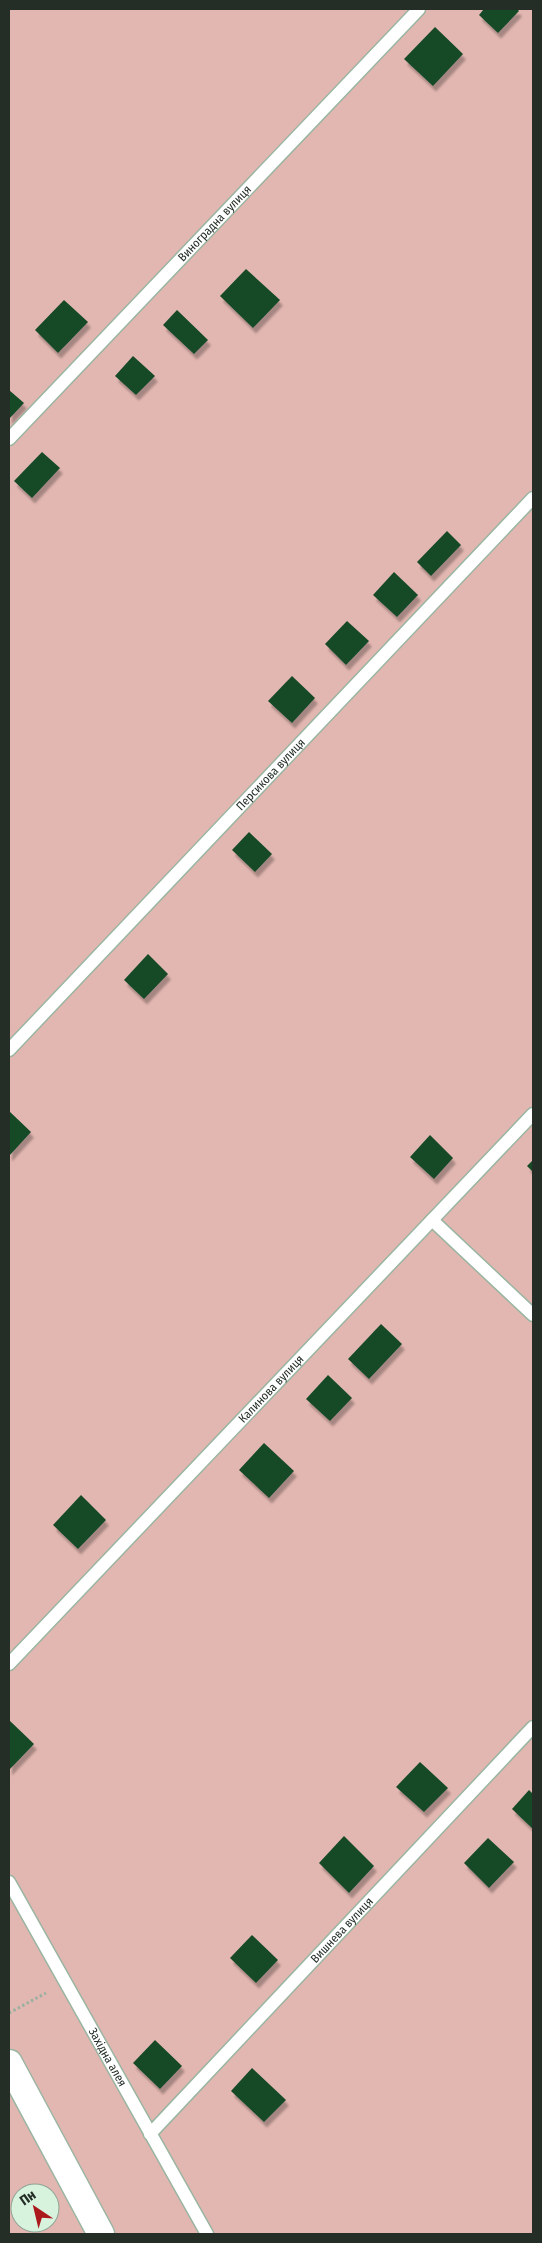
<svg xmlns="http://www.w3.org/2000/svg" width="542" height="2243" viewBox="0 0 542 2243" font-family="'Fira Sans Condensed',sans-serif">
<defs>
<filter id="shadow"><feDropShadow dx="3" dy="5.5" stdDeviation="1" flood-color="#0004"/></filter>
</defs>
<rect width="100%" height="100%" fill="#d7f3de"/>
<path fill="#e3b7b1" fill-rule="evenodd" d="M9 9H533V2234H9ZM20 2193H50V2223H20Z"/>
<g fill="#134828" filter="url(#shadow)">
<polygon points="484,9 517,9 519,11 498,33 479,15"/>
<polygon points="435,27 463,54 433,86 404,59"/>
<polygon points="246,269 280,300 253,328 220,296"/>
<polygon points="64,300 88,322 58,353 35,330"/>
<polygon points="177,310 208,340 194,354 163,325"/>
<polygon points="133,356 155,376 136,395 115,376"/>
<polygon points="9,390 24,403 9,419"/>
<polygon points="42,452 60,468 32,498 14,481"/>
<polygon points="447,531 461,545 431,576 417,562"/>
<polygon points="394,572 418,595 397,617 373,595"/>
<polygon points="347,621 369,641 346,665 325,644"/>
<polygon points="292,676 315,698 292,723 268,701"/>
<polygon points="249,832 272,854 255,872 232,850"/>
<polygon points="148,954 168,974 144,999 124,980"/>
<polygon points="9,1111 31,1132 9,1156"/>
<polygon points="430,1135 453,1158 434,1179 410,1157"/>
<polygon points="533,1160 533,1172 527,1166"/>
<polygon points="381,1324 402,1344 369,1379 348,1359"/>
<polygon points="328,1375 352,1398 330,1421 306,1399"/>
<polygon points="264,1443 294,1471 269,1498 239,1470"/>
<polygon points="81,1495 106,1520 78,1549 53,1525"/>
<polygon points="9,1720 34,1744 9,1770"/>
<polygon points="420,1762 448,1788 424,1812 396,1787"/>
<polygon points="529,1790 533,1794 533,1829 512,1809"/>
<polygon points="344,1836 374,1866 349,1893 319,1863"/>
<polygon points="488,1838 514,1862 489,1888 464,1863"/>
<polygon points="252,1935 278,1960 256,1983 230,1958"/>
<polygon points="155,2040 182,2066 160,2089 133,2063"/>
<polygon points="252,2068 286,2100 264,2122 231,2091"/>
</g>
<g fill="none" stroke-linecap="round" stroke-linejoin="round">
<defs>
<g id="service">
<path id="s1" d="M9 439 419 9"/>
<path id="s2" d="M9 1050 533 498"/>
<polyline points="432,1220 533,1315"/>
<path id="s3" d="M9 1664 533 1114"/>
<path id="s4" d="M9 1882 207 2234"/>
<path id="s5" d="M150 2134 533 1727"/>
</g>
<polyline id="minor" points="9,2063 101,2234"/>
</defs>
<use href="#service" stroke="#9ab5a1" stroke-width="15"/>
<use href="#minor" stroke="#9ab5a1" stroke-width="29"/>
<polyline stroke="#9ab0a0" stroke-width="3" stroke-dasharray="2.5 2.5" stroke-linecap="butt" points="9,2013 46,1993"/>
<use href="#service" stroke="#fff" stroke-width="12"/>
<use href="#minor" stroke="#fff" stroke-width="26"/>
</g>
<g text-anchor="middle" stroke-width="5" stroke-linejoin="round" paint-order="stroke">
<g font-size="12" fill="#242e27" stroke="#d7f3de">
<text dy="4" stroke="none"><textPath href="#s1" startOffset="298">Виноградна вулиця</textPath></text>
<text dy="4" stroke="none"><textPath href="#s2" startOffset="380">Персикова вулиця</textPath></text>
<text dy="4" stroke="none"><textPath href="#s3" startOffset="380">Калинова вулиця</textPath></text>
<text dy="4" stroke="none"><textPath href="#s5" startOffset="280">Вишнева вулиця</textPath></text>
<text dy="4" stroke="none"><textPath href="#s4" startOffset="201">Західна алея</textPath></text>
</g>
</g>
<rect width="542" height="2243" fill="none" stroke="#242e27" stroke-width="20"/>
<g transform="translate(35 2208) rotate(325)"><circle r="24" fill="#d7f3de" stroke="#8fa495"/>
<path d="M0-4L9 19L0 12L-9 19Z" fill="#ac191c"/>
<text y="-8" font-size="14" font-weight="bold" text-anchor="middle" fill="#242e27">Пн</text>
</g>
</svg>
